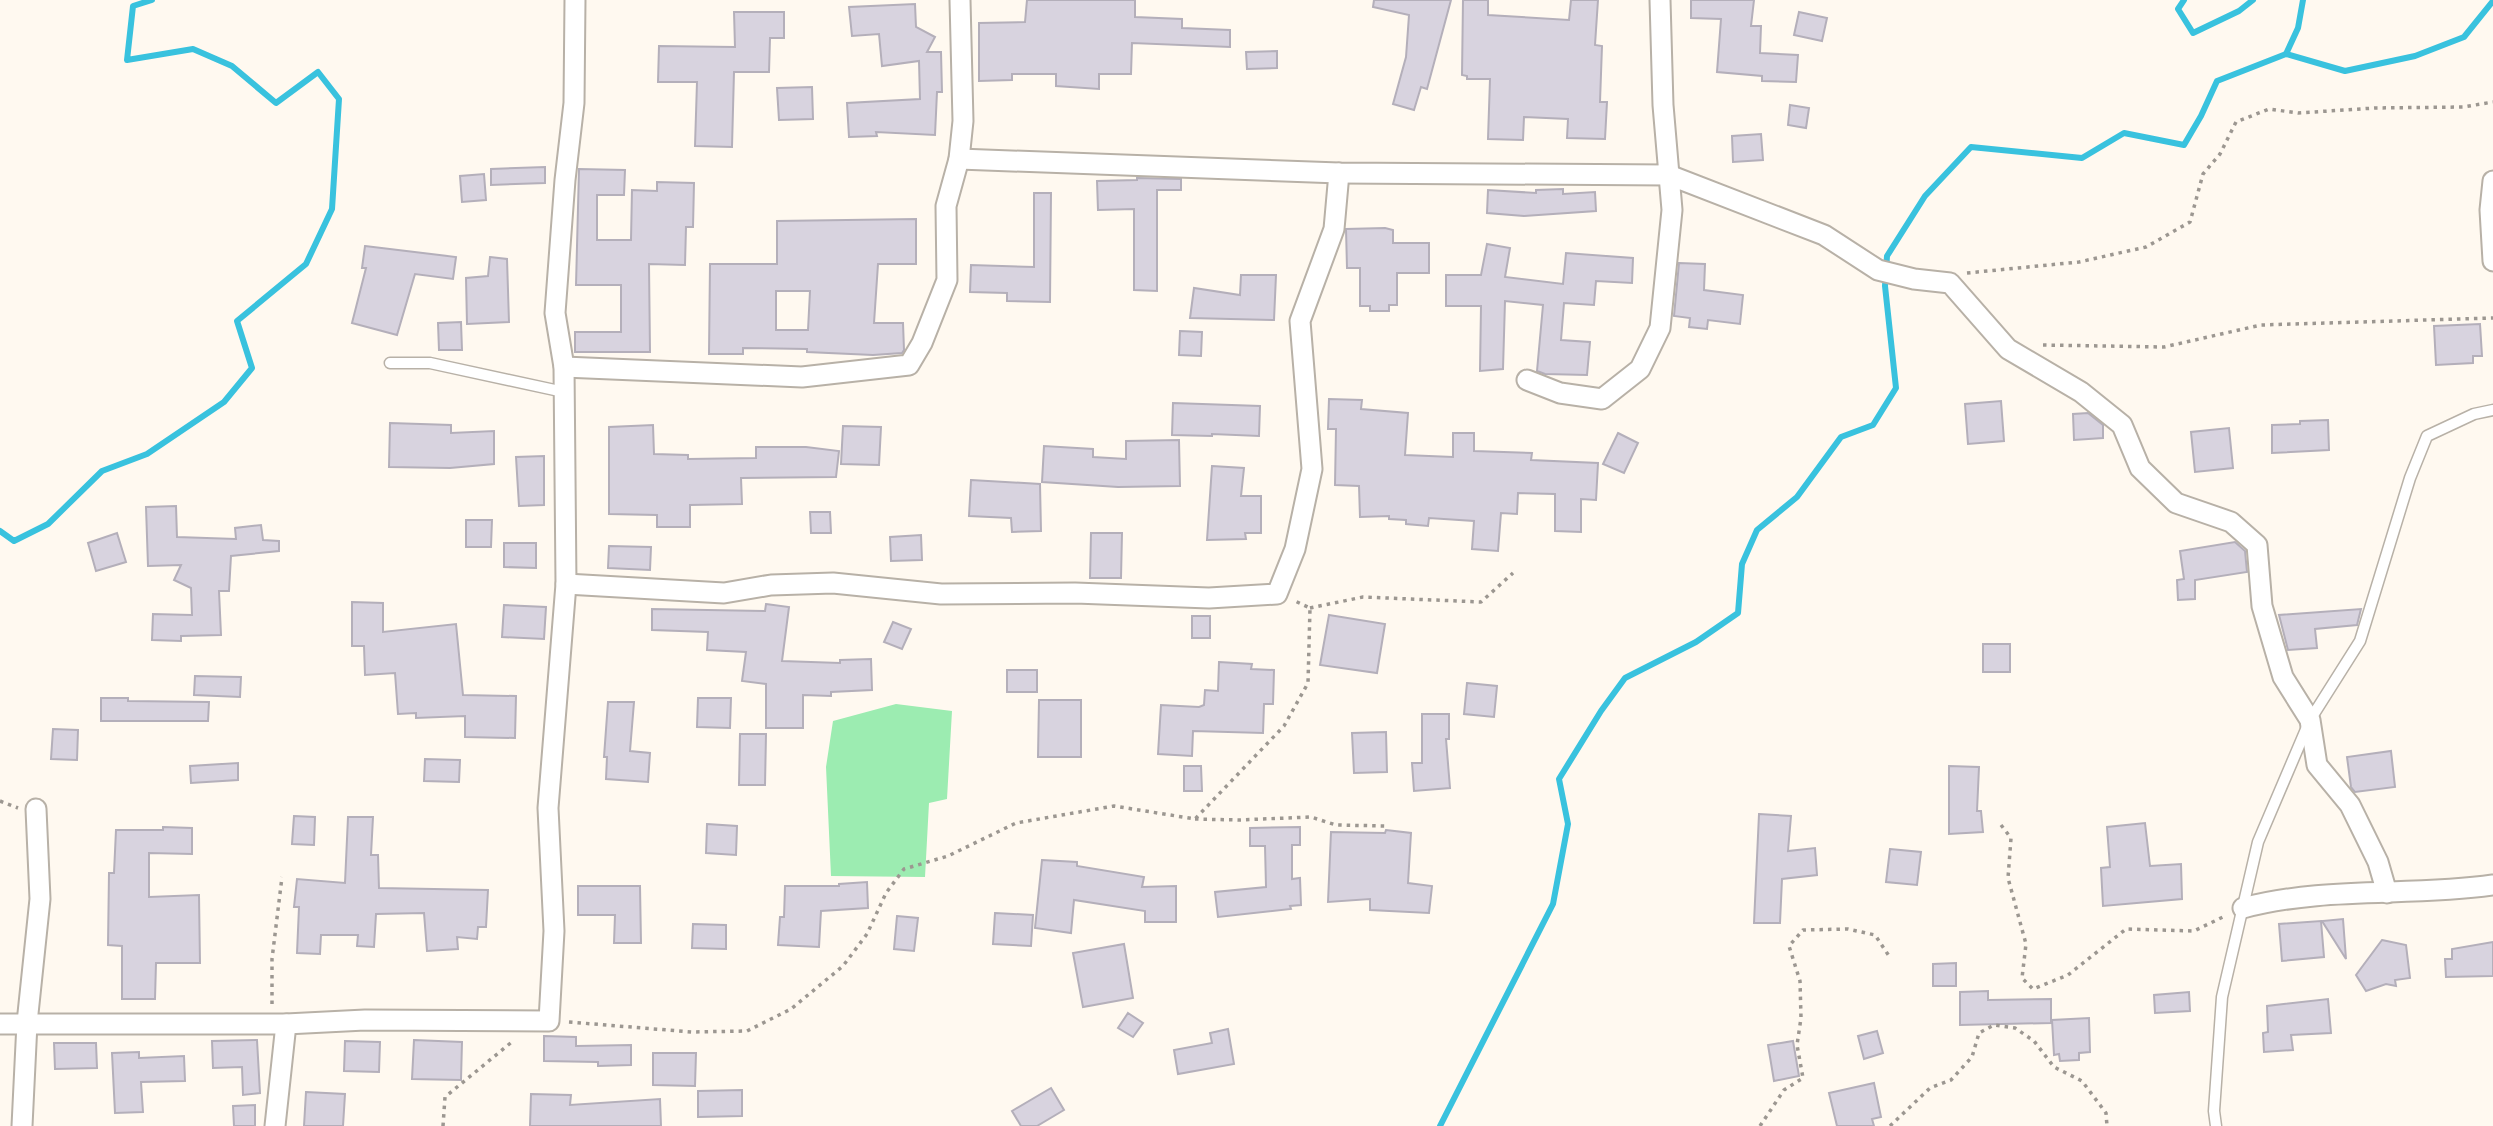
<svg xmlns="http://www.w3.org/2000/svg" width="2493" height="1126" viewBox="0 0 2493 1126" font-family="Ubuntu,sans-serif">
<rect width="100%" height="100%" fill="#fff9f0"/>
<polygon fill="#9cecb1" points="896,704 952,711 947,799 929,803 925,877 831,876 826,767 833,721"/>
<g fill="none" stroke-linecap="round" stroke-linejoin="round">
<g stroke="#39c2de" stroke-width="6">
<polyline points="2184,0 2178,9 2193,33 2239,11 2253,0"/>
<polyline points="2286,54 2298,28 2303,0"/>
<polyline points="0,531 14,541 48,524 102,471 147,454 224,402 252,368 237,321 306,264 332,209 339,99 318,72 276,103 232,66 193,49 127,60 133,6 152,0"/>
<polyline points="1440,1126 1553,904 1568,824 1559,779 1601,711 1625,678 1696,642 1738,613 1742,564 1757,530 1797,497 1841,437 1873,425 1896,388 1885,286 1887,256 1925,196 1971,147 2082,158 2124,133 2184,145 2201,116 2217,81 2286,54 2345,71 2415,56 2464,37 2493,1"/>
</g>
</g>
<g fill="#d8d3df" stroke="#b4afba" stroke-width="2" fill-rule="evenodd">
<polygon points="1027,0 1135,0 1135,17 1182,19 1182,28 1230,30 1230,47 1132,43 1131,74 1099,74 1099,89 1056,86 1056,74 1012,74 1012,80 979,81 979,23 1025,22"/>
<polygon points="1374,0 1451,0 1427,89 1421,87 1414,110 1393,104 1406,57 1409,15 1373,7"/>
<polygon points="1463,0 1488,0 1488,15 1569,20 1571,0 1598,0 1595,45 1602,46 1600,102 1607,102 1605,139 1567,138 1568,119 1524,117 1523,140 1488,139 1490,79 1467,79 1467,76 1462,75"/>
<polygon points="1691,0 1754,0 1751,26 1761,26 1760,53 1798,55 1796,82 1762,81 1762,76 1717,72 1721,19 1691,18"/>
<polygon points="915,4 916,27 935,37 927,52 941,52 942,92 937,92 935,135 876,132 877,136 849,137 847,103 920,99 919,61 882,66 879,34 852,36 849,7"/>
<polygon points="734,12 784,12 784,38 770,38 769,72 734,72 732,147 695,146 697,82 658,82 659,46 735,47"/>
<polygon points="1799,12 1827,18 1822,41 1794,35"/>
<polygon points="1277,51 1277,68 1247,69 1246,52"/>
<polygon points="812,87 813,119 779,120 777,88"/>
<polygon points="1790,105 1809,108 1806,128 1788,125"/>
<polygon points="1761,134 1763,160 1733,162 1732,136"/>
<polygon points="545,167 545,183 491,185 491,169"/>
<polygon points="579,169 625,170 624,195 597,195 597,240 631,240 632,190 657,191 657,182 694,183 693,227 686,227 685,265 649,264 650,352 575,352 575,332 621,332 621,285 576,285"/>
<polygon points="484,174 486,200 462,202 460,176"/>
<polygon points="1137,178 1181,179 1181,190 1157,190 1157,291 1134,290 1134,209 1098,210 1097,181 1137,180"/>
<polygon points="1563,189 1563,194 1595,192 1596,211 1524,216 1487,213 1488,190 1536,193 1536,190"/>
<polygon points="1034,193 1051,193 1050,302 1007,301 1007,293 970,292 971,265 1034,267"/>
<path d="M916 219V264H878L874 323H903L904 350 902 353 873 355 807 352V349L743 348V354H709L710 264H777V221ZM776 291H810L808 330H776Z"/>
<polygon points="1385,228 1393,230 1393,243 1429,243 1429,273 1397,273 1397,305 1389,305 1389,311 1370,311 1370,306 1360,306 1360,268 1347,268 1346,229"/>
<polygon points="1487,244 1510,248 1505,277 1563,284 1566,253 1633,258 1632,283 1596,281 1594,305 1564,303 1561,340 1590,342 1587,375 1545,374 1537,371 1543,305 1505,301 1503,369 1480,371 1481,306 1446,306 1446,275 1481,275"/>
<polygon points="365,246 456,257 453,279 415,274 397,335 352,323 366,268 362,268"/>
<polygon points="490,257 507,259 509,322 467,324 466,278 488,276"/>
<polygon points="1679,263 1705,264 1704,290 1743,295 1740,324 1708,320 1707,329 1689,327 1690,318 1674,316"/>
<polygon points="1241,275 1276,275 1274,320 1190,318 1194,288 1240,295"/>
<polygon points="461,322 462,350 439,350 438,323"/>
<polygon points="2480,324 2482,356 2473,356 2473,363 2436,365 2434,326"/>
<polygon points="1180,331 1202,332 1201,356 1179,355"/>
<polygon points="1329,399 1362,400 1361,409 1408,413 1405,455 1453,457 1453,433 1474,433 1474,451 1532,453 1531,460 1598,463 1596,500 1581,499 1581,532 1555,531 1555,494 1518,493 1517,514 1501,513 1498,551 1472,549 1474,521 1429,518 1428,526 1406,524 1406,520 1389,519 1389,516 1360,517 1359,486 1335,485 1336,429 1328,429"/>
<polygon points="2001,401 2004,441 1968,444 1965,404"/>
<polygon points="1173,403 1260,406 1259,436 1212,434 1212,436 1172,435"/>
<polygon points="2088,413 2103,425 2103,438 2074,440 2073,414"/>
<polygon points="2328,420 2329,450 2272,453 2272,425 2300,424 2300,421"/>
<polygon points="390,423 451,425 451,433 494,431 494,464 450,468 389,467"/>
<polygon points="653,425 654,454 688,455 688,459 756,458 756,447 806,447 839,451 836,477 741,478 742,504 690,505 690,527 657,527 657,515 609,514 609,427"/>
<polygon points="843,426 881,427 879,465 841,464"/>
<polygon points="2229,428 2233,468 2195,472 2191,432"/>
<polygon points="1618,433 1638,443 1624,473 1603,464"/>
<polygon points="1179,440 1180,486 1118,487 1042,482 1044,446 1093,449 1093,457 1126,459 1126,441"/>
<polygon points="544,456 544,505 519,506 516,457"/>
<polygon points="1212,466 1244,468 1241,496 1261,496 1261,533 1245,533 1246,539 1207,540"/>
<polygon points="971,480 1040,484 1041,531 1012,532 1011,518 969,516"/>
<polygon points="176,506 177,537 236,539 235,528 261,525 263,540 279,541 279,551 231,556 229,591 219,591 221,635 181,636 181,641 152,640 153,614 192,615 191,588 174,580 181,565 148,566 146,507"/>
<polygon points="810,512 830,512 831,533 811,533"/>
<polygon points="466,520 492,520 491,547 466,547"/>
<polygon points="117,533 126,562 96,571 88,543"/>
<polygon points="1091,533 1122,533 1121,578 1090,578"/>
<polygon points="921,535 922,560 891,561 890,537"/>
<polygon points="2235,542 2245,551 2247,572 2195,580 2195,599 2178,600 2177,580 2184,579 2180,551"/>
<polygon points="504,543 536,543 536,568 504,567"/>
<polygon points="609,546 651,547 650,570 608,568"/>
<polygon points="352,602 383,603 383,632 456,624 463,695 516,696 515,738 465,737 465,716 416,718 416,713 398,714 395,673 365,675 364,646 352,646"/>
<polygon points="766,604 789,607 782,661 840,663 840,660 871,659 872,690 831,692 831,696 803,695 803,728 766,728 766,684 742,681 746,652 707,650 708,632 652,630 652,609 765,611"/>
<polygon points="504,605 546,607 544,639 502,637"/>
<polygon points="2361,609 2357,625 2315,629 2317,648 2288,650 2279,615"/>
<polygon points="1329,615 1385,624 1377,673 1320,665"/>
<rect x="1192" y="616" width="18" height="22"/>
<polygon points="893,622 911,629 902,649 884,642"/>
<rect x="1983" y="644" width="27" height="28"/>
<polygon points="1219,662 1252,664 1251,669 1274,670 1273,704 1264,704 1263,733 1193,731 1192,756 1158,754 1161,705 1199,707 1204,705 1205,690 1218,691"/>
<rect x="1007" y="670" width="30" height="22"/>
<polygon points="195,676 241,677 240,697 194,695"/>
<polygon points="1467,683 1497,686 1494,717 1464,714"/>
<polygon points="101,698 128,698 128,701 209,702 208,721 101,721"/>
<polygon points="698,698 731,698 730,728 697,727"/>
<polygon points="1039,700 1081,700 1081,757 1038,757"/>
<polygon points="608,702 634,702 630,751 650,753 648,782 606,779 607,757 604,757"/>
<polygon points="1422,714 1449,714 1449,739 1446,739 1450,788 1414,791 1412,763 1422,763"/>
<polygon points="53,729 78,730 77,760 51,759"/>
<polygon points="1386,732 1387,772 1354,773 1352,733"/>
<polygon points="740,734 766,734 765,785 739,785"/>
<polygon points="2391,751 2395,787 2355,792 2351,787 2347,757"/>
<polygon points="425,759 460,760 459,782 424,781"/>
<polygon points="238,763 238,780 191,783 190,766"/>
<polygon points="1184,766 1201,766 1202,791 1184,791"/>
<polygon points="1949,766 1979,767 1977,811 1981,811 1983,832 1949,834"/>
<polygon points="1759,814 1791,816 1788,851 1815,848 1817,875 1782,879 1780,923 1754,923"/>
<polygon points="294,816 315,817 314,845 292,844"/>
<polygon points="348,817 373,817 371,855 378,855 379,888 488,890 486,927 478,927 477,939 457,937 458,949 427,951 424,913 376,914 374,947 357,946 358,935 321,935 320,954 297,953 299,907 294,907 297,879 345,883"/>
<polygon points="2145,823 2150,866 2181,864 2182,899 2103,906 2101,868 2110,867 2107,827"/>
<polygon points="707,824 737,826 736,855 706,853"/>
<polygon points="163,827 192,828 192,854 149,853 149,897 199,895 200,963 156,963 155,999 122,999 122,946 108,945 109,873 114,873 116,830 163,830"/>
<polygon points="1300,827 1300,845 1292,845 1292,879 1300,878 1301,905 1290,906 1291,909 1218,917 1215,892 1266,887 1265,846 1250,846 1250,828"/>
<polygon points="1386,830 1411,833 1408,883 1432,886 1429,913 1370,910 1370,899 1328,902 1331,832 1385,833"/>
<polygon points="1890,849 1921,852 1917,885 1886,882"/>
<polygon points="1042,860 1077,862 1077,866 1144,877 1142,887 1176,886 1176,922 1145,922 1145,911 1074,900 1071,933 1035,928"/>
<polygon points="867,882 868,908 821,911 819,947 778,945 780,917 784,917 785,886 839,886 839,884"/>
<polygon points="578,886 640,886 641,943 614,943 615,915 578,915"/>
<polygon points="995,913 1033,915 1031,946 993,944"/>
<polygon points="897,916 918,918 914,951 894,949"/>
<polygon points="2343,919 2346,959 2322,921"/>
<polygon points="2321,921 2324,957 2282,961 2279,924"/>
<polygon points="693,924 726,925 726,949 692,948"/>
<polygon points="2382,940 2406,945 2410,978 2395,980 2396,986 2386,984 2366,991 2356,975"/>
<polygon points="2493,942 2493,976 2446,977 2445,959 2452,959 2452,949"/>
<polygon points="1124,944 1133,998 1083,1007 1073,953"/>
<polygon points="1956,963 1956,986 1933,986 1933,964"/>
<polygon points="1988,991 1988,1000 2051,999 2051,1023 1960,1025 1960,992"/>
<polygon points="2189,992 2190,1011 2155,1013 2154,995"/>
<polygon points="2328,999 2331,1033 2291,1035 2293,1050 2264,1052 2263,1033 2268,1032 2267,1006"/>
<polygon points="1128,1013 1143,1023 1133,1037 1118,1028"/>
<polygon points="2089,1018 2090,1052 2079,1053 2079,1060 2060,1061 2059,1054 2054,1055 2052,1020"/>
<polygon points="1228,1029 1234,1064 1178,1074 1174,1050 1212,1043 1210,1033"/>
<polygon points="1877,1031 1883,1053 1864,1059 1858,1036"/>
<polygon points="544,1036 576,1037 576,1046 631,1045 631,1065 598,1066 598,1062 544,1061"/>
<polygon points="257,1040 260,1093 243,1095 242,1067 213,1068 212,1041"/>
<polygon points="414,1040 462,1042 461,1080 412,1079"/>
<polygon points="345,1041 380,1042 379,1072 344,1071"/>
<polygon points="1793,1041 1799,1076 1774,1081 1768,1045"/>
<polygon points="54,1043 96,1043 97,1068 55,1069"/>
<polygon points="139,1052 139,1058 184,1056 185,1081 141,1082 143,1112 115,1113 112,1053"/>
<polygon points="653,1053 696,1053 695,1086 653,1085"/>
<polygon points="1874,1083 1881,1117 1872,1119 1874,1126 1837,1126 1829,1093"/>
<polygon points="1051,1088 1064,1110 1037,1126 1021,1126 1012,1111"/>
<polygon points="742,1090 742,1116 698,1117 698,1091"/>
<polygon points="306,1092 345,1094 343,1126 304,1126"/>
<polygon points="531,1094 571,1095 570,1105 660,1099 661,1126 530,1126"/>
<polygon points="255,1105 255,1126 234,1126 233,1106"/>
</g>
<g fill="none" stroke-linecap="round" stroke-linejoin="round">
<defs>
<g id="lane">
<polyline points="390,363 430,363 564,392"/>
<polyline points="2216,1126 2214,1111 2222,997 2258,842 2310,720 2360,641 2410,478 2427,436 2474,414 2493,410"/>
</g>
<g id="street">
<polyline points="959,159 1339,173 1669,175 1663,105 1660,0"/>
<polyline points="2493,181 2490,210 2493,261"/>
<polyline points="564,367 802,377 909,365 922,343 947,280 946,206 959,159 963,121 960,0"/>
<polyline points="1527,380 1560,393 1602,399 1640,369 1660,328 1672,210 1669,175 1824,235 1878,270 1914,279 1950,283 2008,349 2081,392 2122,425 2140,468 2176,503 2231,522 2257,545 2262,606 2283,677 2310,720 2317,765 2350,805 2378,862 2387,893"/>
<polyline points="566,584 724,593 771,585 833,583 941,594 1075,593 1209,598 1277,594 1295,549 1312,469 1300,321 1334,229 1339,173"/>
<path d="M2243 908C2325 886 2410 897 2493 885"/>
<polyline points="0,1024 286,1024 365,1020 549,1021 554,931 548,808 566,584 564,367 555,313 565,180 574,103 575,0"/>
<polyline points="22,1126 27,1023 40,899 36,809"/>
<polyline points="275,1126 286,1024"/>
</g>
</defs>
<use href="#lane" stroke="#b8b1a7" stroke-width="13"/>
<use href="#street" stroke="#b8b1a7" stroke-width="23"/>
<g stroke="#9c9791" stroke-width="3.5" stroke-dasharray="3.5 5" stroke-linecap="butt">
<polyline points="1967,273 2079,262 2146,247 2190,222 2203,174 2220,154 2236,122 2269,109 2298,113 2375,108 2463,107 2493,102"/>
<polyline points="2043,345 2164,347 2261,325 2493,318"/>
<polyline points="1310,608 1363,597 1481,602 1513,573"/>
<polyline points="0,801 18,808"/>
<polyline points="1195,819 1238,820 1311,817 1336,825 1386,826"/>
<polyline points="2001,825 2011,838 2008,878 2026,944 2022,978 2033,989 2068,975 2126,929 2194,931 2225,916"/>
<polyline points="272,1004 272,959 282,877"/>
<polyline points="569,1022 692,1032 747,1031 791,1009 843,966 867,934 886,893 904,869 948,856 1016,823 1114,806 1195,819 1284,726 1308,683 1310,608 1295,601"/>
<polyline points="443,1126 445,1097 513,1041"/>
<polyline points="1760,1126 1784,1090 1803,1078 1797,1045 1801,1018 1800,981 1789,946 1803,930 1848,929 1875,935 1889,956"/>
<polyline points="1890,1126 1930,1088 1951,1080 1972,1057 1979,1033 1994,1025 2015,1028 2034,1041 2054,1067 2082,1081 2106,1113 2107,1126"/>
</g>
<use href="#lane" stroke="#fff" stroke-width="10"/>
<use href="#street" stroke="#fff" stroke-width="19"/>
</g>
</svg>
